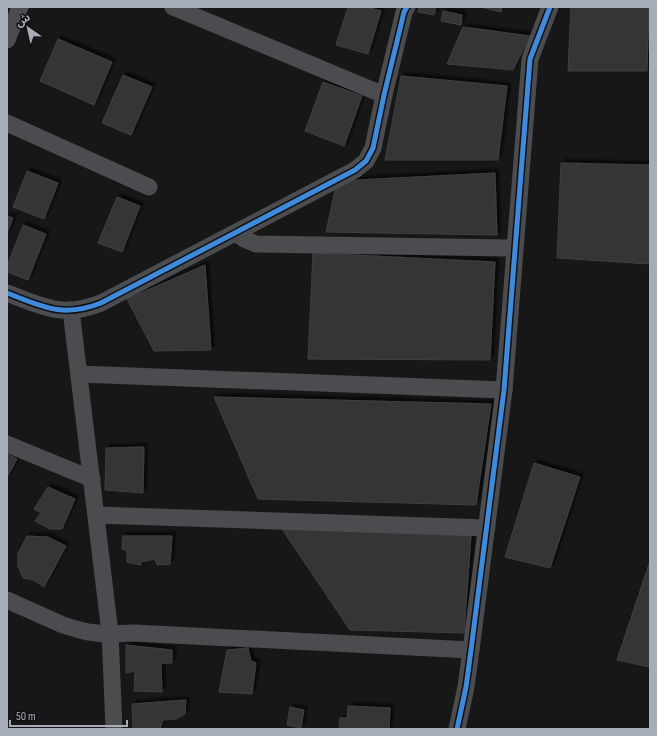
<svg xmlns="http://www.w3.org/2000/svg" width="657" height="736" viewBox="0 0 657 736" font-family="'Sofia Sans Condensed','Noto Sans Arabic',sans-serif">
<defs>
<filter id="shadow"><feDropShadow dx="3.5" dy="-3.5" stdDeviation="1" flood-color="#0009"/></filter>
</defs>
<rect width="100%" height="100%" fill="#171717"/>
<g fill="#343536" stroke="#3f4043" filter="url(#shadow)">
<polygon points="348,7 367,7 381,11 368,54 336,45"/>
<polygon points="419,7 436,7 434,15 418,12"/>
<polygon points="481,7 502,7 501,12"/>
<polygon points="571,7 649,7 647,71 568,71"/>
<polygon points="443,11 462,15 461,25 441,21"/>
<polygon points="463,27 530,36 513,70 447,64"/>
<polygon points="58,39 112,62 94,105 40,81"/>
<polygon points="123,75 152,87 131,135 102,123"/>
<polygon points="401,76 507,86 498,160 385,160"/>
<polygon points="323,82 362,96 344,146 305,131"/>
<polygon points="561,163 650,165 650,264 557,258"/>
<polygon points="27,171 58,183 44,219 13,207"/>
<polygon points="495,173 497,235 326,232 337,181"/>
<polygon points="117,197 140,206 122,252 98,243"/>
<polygon points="7,216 13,218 7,233"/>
<polygon points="23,225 46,234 28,280 7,272 7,266"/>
<polygon points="313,253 495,262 490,360 308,359"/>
<polygon points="205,265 211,350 154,351 127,299"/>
<polygon points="214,397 491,404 476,505 258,499"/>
<polygon points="144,447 143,493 105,490 106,448"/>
<polygon points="7,454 17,459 7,477"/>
<polygon points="534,463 580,477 550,568 505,557"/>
<polygon points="48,487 75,499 62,529 50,529 35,521 41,513 34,509"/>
<polygon points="282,529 471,536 464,633 350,630"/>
<polygon points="27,536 48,537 66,546 44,587 33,580 23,578 18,566 18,554"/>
<polygon points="123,536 172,536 170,564 157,565 155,559 140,562 141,565 127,562 127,551 122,549"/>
<polygon points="650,561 650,667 617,660"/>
<polygon points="126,645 172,650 172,663 161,663 162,692 134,691 135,671 126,673"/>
<polygon points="248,648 251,661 256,663 252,694 219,692 227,650"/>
<polygon points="186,700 185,714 176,719 163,720 160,729 133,729 132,704"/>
<polygon points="348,706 390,708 389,729 339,729 340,718 347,718"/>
<polygon points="290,707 304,710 301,728 287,725"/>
</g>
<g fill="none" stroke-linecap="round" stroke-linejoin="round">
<g stroke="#4a4c50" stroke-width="17">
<polyline points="173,7 384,95"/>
<polyline points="7,40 20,7"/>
<polyline points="7,123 149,187"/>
<polyline points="236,233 244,239 256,244 515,248"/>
<path d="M7 293C43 307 63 318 101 303L355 170 366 161 373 148 384 95 400 29 404 12 407 7"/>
<polyline points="71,310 110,633 114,729"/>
<polyline points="79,374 504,390"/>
<polyline points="7,444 92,479"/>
<polyline points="96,515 487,528"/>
<polyline points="7,600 63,625 76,629 88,632 105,634 134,633 471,650"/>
<polyline points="457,729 466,687 471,650 504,390 530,59 550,7"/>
</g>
<defs>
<g id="cycleway">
<path d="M7 293C43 307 63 318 101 303L355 170 366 161 373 148 384 95 400 29 404 12 407 7"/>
<polyline points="457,729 466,687 471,650 504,390 530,59 550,7"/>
</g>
</defs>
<use href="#cycleway" stroke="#111113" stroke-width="8"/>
<use href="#cycleway" stroke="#408adc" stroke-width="5"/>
</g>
<rect width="657" height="736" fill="none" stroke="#a7adb8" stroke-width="16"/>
<g transform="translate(28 28) rotate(326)" stroke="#111113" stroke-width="3" paint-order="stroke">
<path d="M0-3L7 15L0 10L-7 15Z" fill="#a7adb8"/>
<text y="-6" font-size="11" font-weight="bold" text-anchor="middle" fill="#a7adb8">ش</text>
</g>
<path d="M10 720v6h117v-6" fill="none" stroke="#a7adb8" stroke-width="2"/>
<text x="16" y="720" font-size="12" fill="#a7adb8" stroke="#111113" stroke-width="3" paint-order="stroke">50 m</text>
</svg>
